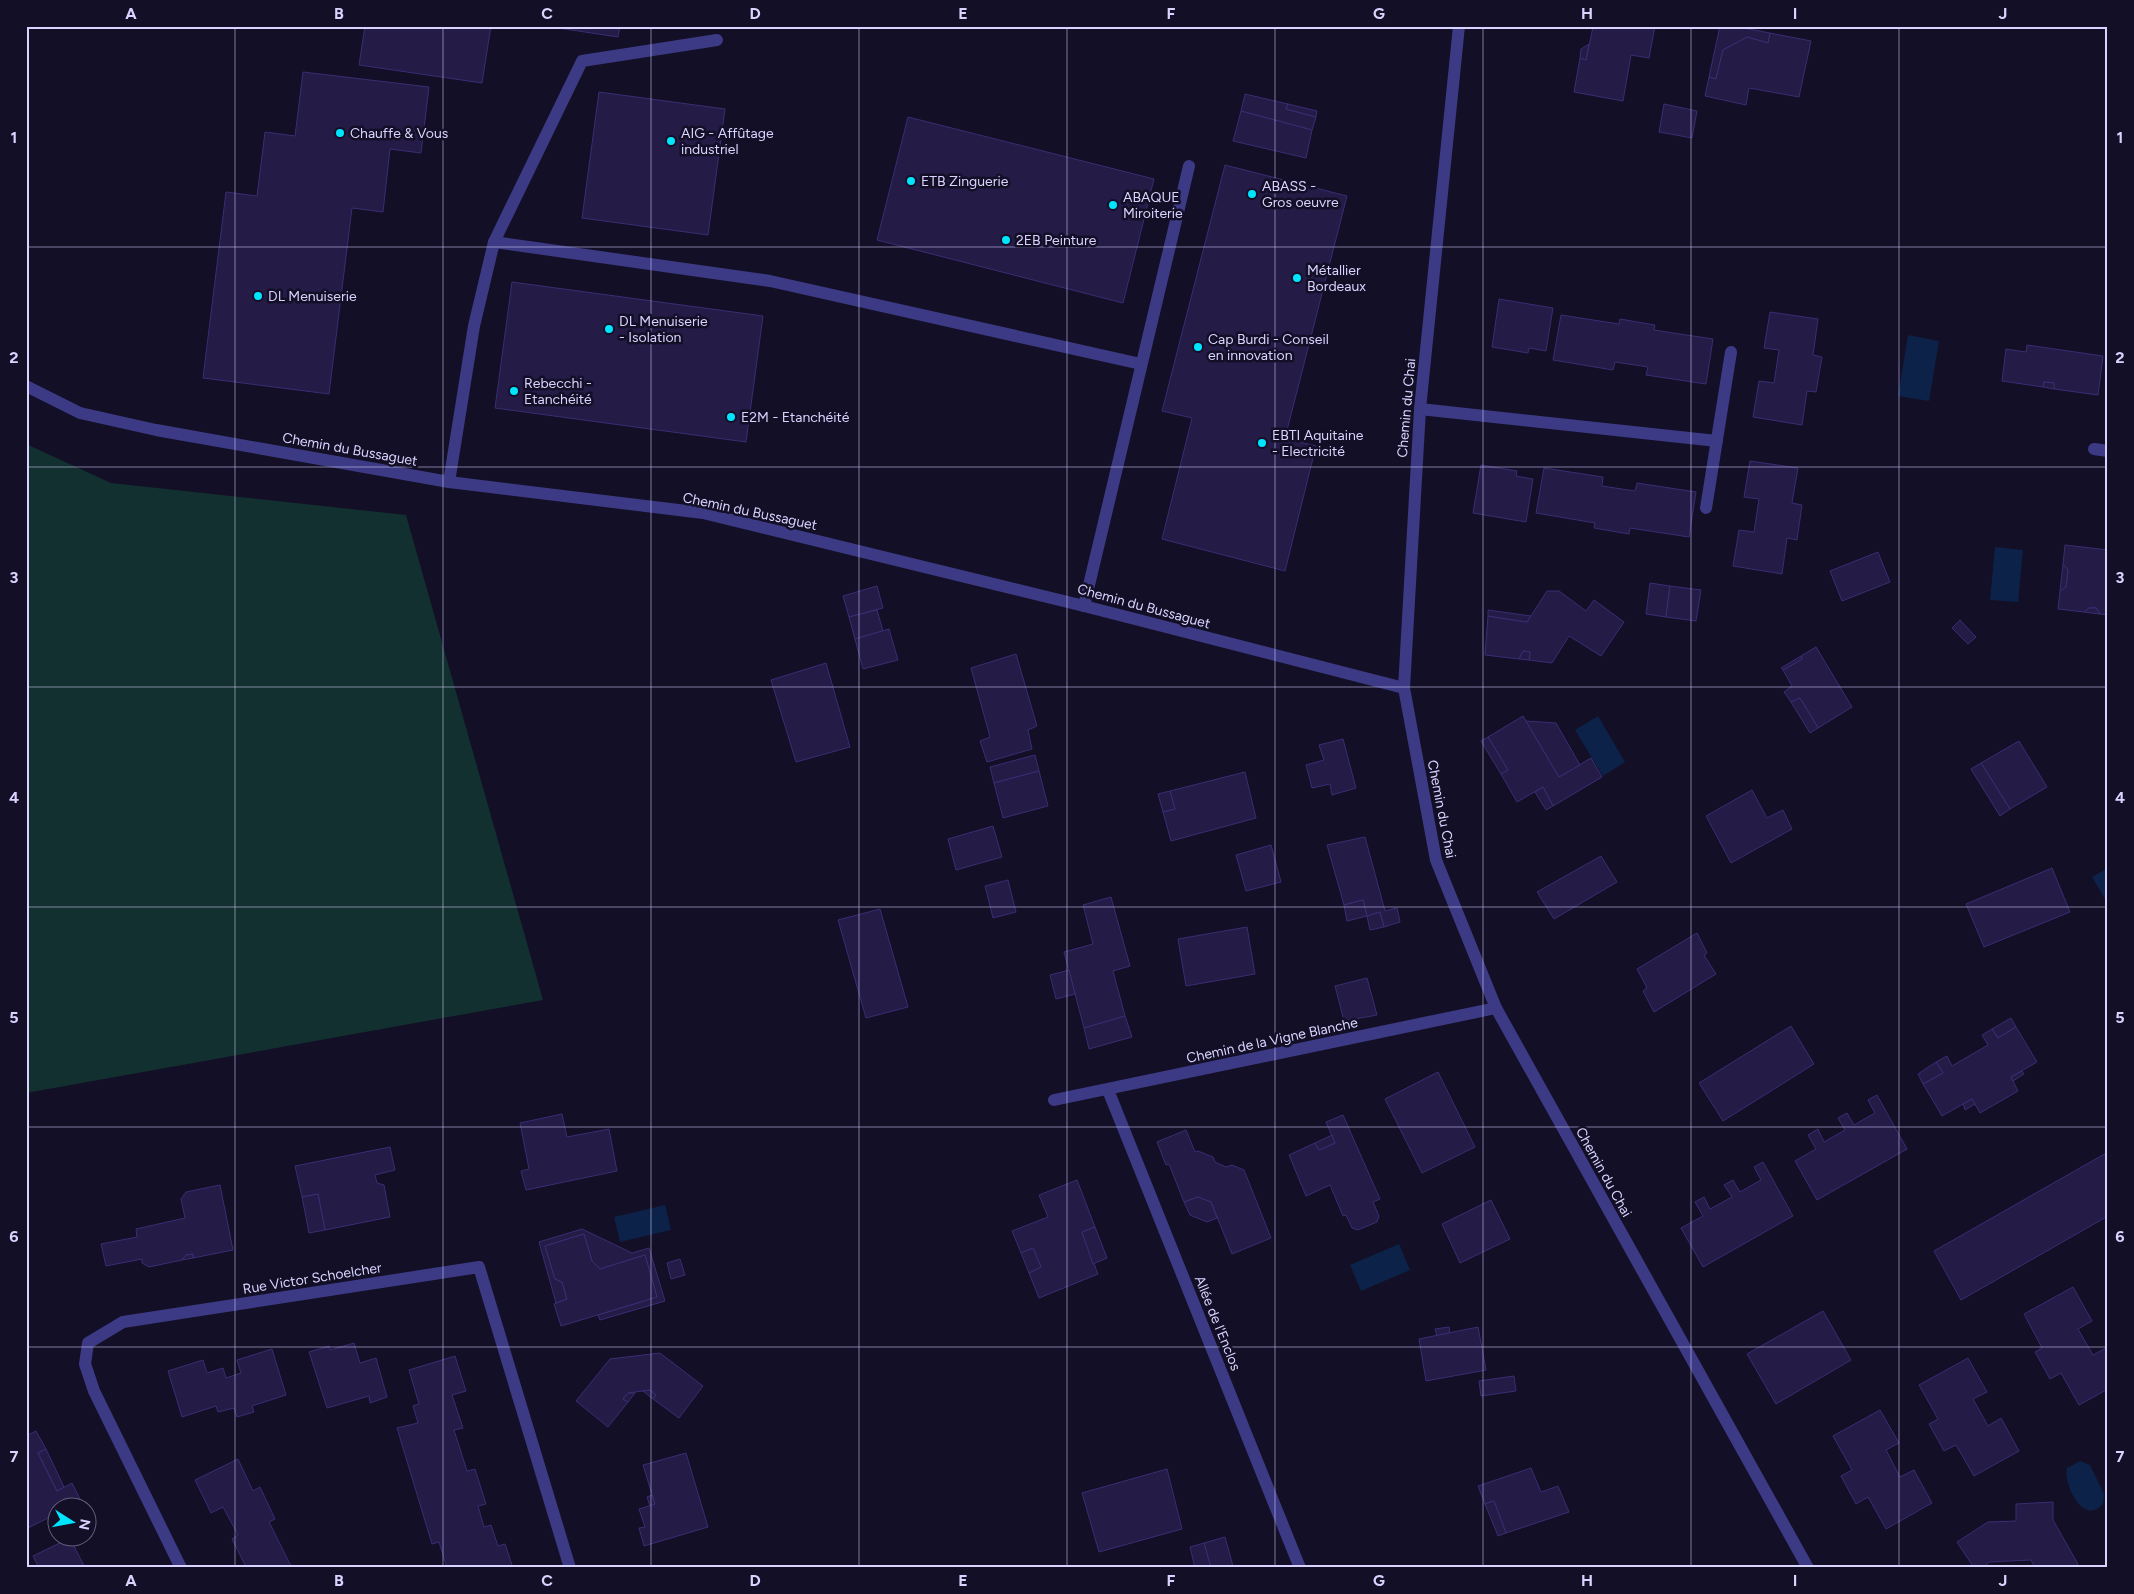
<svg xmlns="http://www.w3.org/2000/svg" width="2134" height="1594" viewBox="0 0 2134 1594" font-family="Figtree,sans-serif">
<rect width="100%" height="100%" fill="#130f26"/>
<polygon fill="#12302f" points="26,444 111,483 406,515 543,1000 26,1093"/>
<g fill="#0c2248">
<polygon points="1908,335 1939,341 1929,401 1898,396"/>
<polygon points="1995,547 2023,550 2018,602 1990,600"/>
<polygon points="1598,716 1625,762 1603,776 1575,730"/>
<polygon points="2108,868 2108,897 2105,899 2092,877"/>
<polygon points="665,1205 671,1230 620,1242 614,1217"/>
<polygon points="1399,1244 1410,1270 1361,1291 1350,1265"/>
<path d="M2080 1461 2090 1465 2104 1494 2103 1504C2082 1527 2063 1482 2067 1468Z"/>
</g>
<g fill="#241b47" stroke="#3b2d73">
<polygon points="365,26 491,26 482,83 359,65"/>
<polygon points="545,26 620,26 618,37"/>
<polygon points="1655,26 1649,58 1631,55 1623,101 1574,92 1580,58 1586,60 1593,27"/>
<polygon points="1720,26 1733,26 1770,33 1768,43 1747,37 1723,50 1716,79 1709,77"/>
<polygon points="1770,33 1811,41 1799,97 1749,88 1746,105 1705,96 1709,77 1716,79 1723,50 1747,37 1768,43"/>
<polygon points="1589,44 1586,60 1580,58 1581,49"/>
<polygon points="303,72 429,87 421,153 390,149 383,212 352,208 329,394 203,378 226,192 257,196 265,132 295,136"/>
<polygon points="599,92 725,109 708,235 582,218"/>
<polygon points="1245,94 1288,104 1286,109 1316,117 1312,130 1241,111"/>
<polygon points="1288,104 1317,111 1316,117 1286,109"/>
<polygon points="1664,104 1697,111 1692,138 1659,132"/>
<polygon points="1241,111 1312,130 1306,158 1233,141"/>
<polygon points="908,117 1154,179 1123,303 877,240"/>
<polygon points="1225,165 1347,196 1285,438 1316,446 1285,571 1162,539 1192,418 1162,411"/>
<polygon points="512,282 763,316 746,442 495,408"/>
<polygon points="1499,299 1553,308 1546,351 1529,348 1528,353 1492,347"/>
<polygon points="1770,312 1818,319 1813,355 1822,357 1816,392 1807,391 1802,425 1753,417 1759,381 1774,383 1779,350 1764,348"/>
<polygon points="1561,315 1619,324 1620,319 1655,325 1654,330 1713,339 1706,384 1646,375 1648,367 1615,362 1613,370 1553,360"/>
<polygon points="2027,345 2103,356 2098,395 2054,389 2054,383 2044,382 2043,387 2002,381 2006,349 2026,352"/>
<polygon points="2044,382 2054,383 2054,389 2043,387"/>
<polygon points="1750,461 1798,468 1792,503 1802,505 1797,540 1787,538 1782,574 1733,566 1739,530 1754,532 1759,499 1744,497"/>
<polygon points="1481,465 1517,471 1516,476 1533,479 1526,522 1473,513"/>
<polygon points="1544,468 1603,477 1602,486 1635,491 1637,483 1696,492 1689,537 1630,528 1629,534 1594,528 1595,523 1536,513"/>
<polygon points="2065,545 2108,550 2108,615 2100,614 2096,608 2089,608 2084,612 2058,609 2060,591 2066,587 2068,570 2063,564"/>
<polygon points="1878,552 1890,582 1842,601 1830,571"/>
<polygon points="2063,564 2068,570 2066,587 2060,591"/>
<polygon points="1650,583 1670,586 1666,617 1646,614"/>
<polygon points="877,586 883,608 849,617 843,596"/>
<polygon points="1670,586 1701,590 1696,621 1666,617"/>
<polygon points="1547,591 1559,591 1586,611 1594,600 1624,622 1601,656 1569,636 1552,663 1529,660 1530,652 1523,651 1519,659 1485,655 1488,616 1527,622"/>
<polygon points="2089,608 2096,608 2100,614 2084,612"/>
<polygon points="877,610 883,631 855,639 849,617"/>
<polygon points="1488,610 1531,616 1527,622 1488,616"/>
<polygon points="1960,620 1976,637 1968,644 1952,628"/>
<polygon points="889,629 898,660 863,669 855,639"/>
<polygon points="1816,647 1852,707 1818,728 1800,698 1791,702 1784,692 1792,686 1783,670 1802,659 1801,656"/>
<polygon points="1523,651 1530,652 1529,660 1519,659"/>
<polygon points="1016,654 1037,726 1028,730 1032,749 987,762 980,741 990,737 971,668"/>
<polygon points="1801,656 1802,659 1783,670 1781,668"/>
<polygon points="826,663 850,747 796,762 771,680"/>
<polygon points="1800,698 1818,728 1810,733 1791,702"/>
<polygon points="1523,716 1559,777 1591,758 1602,777 1553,806 1543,787 1517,802 1501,774 1508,770 1488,737"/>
<polygon points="1526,721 1556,723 1580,765 1559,777"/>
<polygon points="1488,737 1508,770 1501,774 1481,741"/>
<polygon points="1343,739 1356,788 1332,795 1330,784 1312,788 1306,765 1324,760 1319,745"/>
<polygon points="2019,741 2047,787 2010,809 1981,763"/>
<polygon points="1035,755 1039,771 994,783 990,767"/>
<polygon points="1981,763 2010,809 2000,816 1971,769"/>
<polygon points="1039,771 1048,806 1003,818 994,783"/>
<polygon points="1245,772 1256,818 1171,841 1163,812 1175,809 1170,791"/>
<polygon points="1543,787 1553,806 1546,810 1535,792"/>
<polygon points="1752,790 1767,818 1783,810 1792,829 1731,863 1706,816"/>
<polygon points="1170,791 1175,809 1163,812 1158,794"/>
<polygon points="993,826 1002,857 956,870 948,839"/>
<polygon points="1365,837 1385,911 1397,908 1400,922 1384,927 1380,912 1367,916 1363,900 1344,905 1327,845"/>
<polygon points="1271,845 1281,882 1246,891 1236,855"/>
<polygon points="1601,856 1617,882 1554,919 1537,892"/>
<polygon points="2052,868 2070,912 1984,947 1966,904"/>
<polygon points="1008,880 1016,912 993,918 985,886"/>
<polygon points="1111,897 1130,966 1113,971 1125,1016 1084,1028 1064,952 1093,944 1083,905"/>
<polygon points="1363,900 1367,916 1347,921 1344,905"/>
<polygon points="880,909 908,1007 866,1018 838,920"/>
<polygon points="1380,912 1384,927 1370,930 1367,916"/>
<polygon points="1247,927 1255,974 1186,986 1178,939"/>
<polygon points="1697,933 1707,953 1704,955 1716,974 1654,1012 1643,991 1647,988 1637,969"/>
<polygon points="1069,970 1075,994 1056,999 1050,975"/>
<polygon points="1367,978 1377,1015 1344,1021 1335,986"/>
<polygon points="1125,1016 1132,1037 1089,1049 1084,1028"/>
<polygon points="2011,1018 2016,1027 1998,1038 1992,1029"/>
<polygon points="1791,1026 1814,1064 1723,1121 1699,1083"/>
<polygon points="2016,1027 2037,1062 2011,1077 2018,1091 1980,1113 1972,1099 1942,1116 1923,1084 1943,1073 1936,1062 1947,1056 1952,1066 1988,1045 1982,1035 1992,1029 1998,1038"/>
<polygon points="1936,1062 1943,1073 1923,1084 1918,1074"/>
<polygon points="2022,1071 2024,1074 2013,1081 2011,1077"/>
<polygon points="1438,1072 1475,1147 1422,1173 1385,1099"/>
<polygon points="1877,1095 1907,1149 1817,1200 1795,1161 1816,1149 1808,1135 1818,1129 1824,1142 1845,1130 1838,1118 1847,1113 1854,1125 1875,1113 1868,1100"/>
<polygon points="1972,1099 1975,1104 1965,1110 1963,1104"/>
<polygon points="562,1114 567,1137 609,1129 617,1171 526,1190 521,1171 529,1169 520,1123"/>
<polygon points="1343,1115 1380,1199 1373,1202 1379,1216 1377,1222 1358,1230 1352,1228 1346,1215 1343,1216 1330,1185 1306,1196 1289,1155 1315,1143 1319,1150 1335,1143 1326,1122"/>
<polygon points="1186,1130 1195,1152 1198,1151 1213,1157 1215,1162 1226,1167 1232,1165 1244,1170 1271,1238 1232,1254 1211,1202 1198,1197 1184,1202 1169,1164 1166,1165 1157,1142"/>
<polygon points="1332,1135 1335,1143 1319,1150 1315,1143"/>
<polygon points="390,1147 395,1170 375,1175 377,1183 384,1185 390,1217 325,1230 318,1194 302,1197 295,1166"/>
<polygon points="2108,1152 2108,1216 1961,1300 1934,1251"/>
<polygon points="1763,1162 1793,1216 1703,1267 1681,1228 1703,1216 1695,1202 1704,1197 1710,1209 1732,1197 1724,1185 1733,1180 1740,1192 1761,1180 1754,1167"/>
<polygon points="1077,1180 1095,1227 1082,1232 1098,1274 1039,1298 1029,1273 1041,1267 1033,1248 1021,1253 1012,1231 1048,1217 1039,1195"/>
<polygon points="220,1185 233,1250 193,1258 193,1254 186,1255 182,1260 149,1267 142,1263 142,1259 106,1266 101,1244 137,1237 136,1229 185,1218 181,1199 186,1192"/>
<polygon points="318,1194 325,1230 309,1233 302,1197"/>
<polygon points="1198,1197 1211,1202 1217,1218 1207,1222 1190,1215 1184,1202"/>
<polygon points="1491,1200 1510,1239 1460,1263 1442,1224"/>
<polygon points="1095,1227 1107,1258 1093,1264 1082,1232"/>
<polygon points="582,1229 632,1253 649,1248 665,1301 600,1320 598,1315 657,1297 645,1255 600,1269 592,1261 584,1234 545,1246 555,1279 562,1282 567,1299 556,1303 539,1242"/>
<polygon points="584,1234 592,1261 600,1269 645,1255 657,1297 561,1326 554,1304 567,1299 562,1282 555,1279 545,1246"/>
<polygon points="1033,1248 1041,1267 1029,1273 1021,1253"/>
<polygon points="193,1254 193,1258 182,1260 186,1255"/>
<polygon points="680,1259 685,1275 671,1279 667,1263"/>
<polygon points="2073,1287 2092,1321 2078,1329 2093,1355 2106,1348 2108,1351 2108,1389 2079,1405 2061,1373 2050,1379 2035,1352 2042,1348 2024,1314"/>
<polygon points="1823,1311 1851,1360 1776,1404 1747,1354"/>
<polygon points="1449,1327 1450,1333 1437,1336 1435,1329"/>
<polygon points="1478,1327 1486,1370 1426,1381 1419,1339"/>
<polygon points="354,1343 360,1363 376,1358 387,1397 370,1403 369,1396 327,1408 309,1352 329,1346 330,1350"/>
<polygon points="272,1349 286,1395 252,1406 254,1412 237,1417 234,1408 218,1412 216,1406 182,1417 168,1371 203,1360 207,1373 223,1368 226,1378 241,1373 237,1360"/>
<polygon points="660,1353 703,1386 679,1418 653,1399 656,1395 650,1390 628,1393 623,1399 628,1402 608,1427 576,1401 610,1359"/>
<polygon points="455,1356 466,1391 452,1395 463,1428 454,1430 467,1471 475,1469 486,1504 478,1506 484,1527 491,1525 498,1546 505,1544 513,1568 447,1568 439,1542 432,1544 397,1428 418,1423 413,1406 419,1404 409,1370"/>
<polygon points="1968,1358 1987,1392 1973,1399 1988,1426 2001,1418 2019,1451 1974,1476 1956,1445 1944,1451 1929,1424 1938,1419 1919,1385"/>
<polygon points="1514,1376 1516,1391 1481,1396 1479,1381"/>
<polygon points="650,1390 656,1395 653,1399 643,1391"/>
<polygon points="628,1393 635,1393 628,1402 623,1399"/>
<polygon points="1880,1410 1899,1443 1886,1450 1900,1477 1914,1470 1932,1503 1886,1529 1868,1497 1856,1504 1841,1476 1852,1470 1833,1436"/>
<polygon points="36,1431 46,1449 38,1453 57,1491 72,1483 81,1501 70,1506 58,1506 58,1513 26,1529 26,1436"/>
<polygon points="46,1449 64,1487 57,1491 38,1453"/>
<polygon points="686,1453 708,1527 644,1546 639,1528 645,1527 639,1509 655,1504 643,1465"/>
<polygon points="238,1459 253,1491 260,1487 275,1519 269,1522 292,1568 244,1568 246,1567 232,1539 238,1535 223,1507 211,1513 195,1480"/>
<polygon points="1531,1468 1541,1492 1558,1486 1569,1512 1506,1533 1494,1501 1485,1504 1478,1486"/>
<polygon points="1167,1469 1182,1529 1099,1552 1082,1493"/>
<polygon points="652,1495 655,1504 650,1506 647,1497"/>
<polygon points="1494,1501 1506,1533 1498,1536 1485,1504"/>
<polygon points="2053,1502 2053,1520 2078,1564 2072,1568 2035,1568 2031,1560 1989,1562 1983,1568 1974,1568 1957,1542 1988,1522 2016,1521 2016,1504"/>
<polygon points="1225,1537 1233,1566 1211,1568 1204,1543"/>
<polygon points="70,1538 85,1568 39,1568 33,1556"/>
<polygon points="1204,1543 1211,1568 1195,1568 1190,1547"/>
</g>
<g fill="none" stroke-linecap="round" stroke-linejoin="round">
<polyline stroke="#3d3a85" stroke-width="12" points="2094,449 2108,451"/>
<g stroke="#3d3a85" stroke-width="12">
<polyline points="1459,26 1420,409 1404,688 1436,860 1496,1008 1808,1568"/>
<polyline points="494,242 770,281 1141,364"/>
<polyline points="26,386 80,413 156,430 449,482 703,513 1084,606 1404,688"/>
<polyline points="1420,409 1717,441"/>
<polyline points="449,482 474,326 494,242 582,61 717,40"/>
<polyline points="1706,508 1731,352"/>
<polyline points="1084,606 1189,166"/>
<polyline points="1108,1090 1300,1568"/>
<polyline points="1054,1100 1496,1008"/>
<polyline points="181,1568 94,1391 85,1364 88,1343 123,1322 479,1267 570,1568"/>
</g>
</g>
<path fill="none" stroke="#d9d4ff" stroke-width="1" stroke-opacity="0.55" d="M235 26V1568M443 26V1568M651 26V1568M859 26V1568M1067 26V1568M1275 26V1568M1483 26V1568M1691 26V1568M1899 26V1568M26 247H2108M26 467H2108M26 687H2108M26 907H2108M26 1127H2108M26 1347H2108"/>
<g fill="#00e5ff" stroke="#130f26" stroke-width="2">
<circle cx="340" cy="133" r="5"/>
<circle cx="671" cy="141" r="5"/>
<circle cx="911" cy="181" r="5"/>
<circle cx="1252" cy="194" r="5"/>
<circle cx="1113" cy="205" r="5"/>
<circle cx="1006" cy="240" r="5"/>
<circle cx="1297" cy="278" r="5"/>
<circle cx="258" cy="296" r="5"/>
<circle cx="609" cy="329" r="5"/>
<circle cx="1198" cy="347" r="5"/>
<circle cx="514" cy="391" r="5"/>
<circle cx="731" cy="417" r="5"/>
<circle cx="1262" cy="443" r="5"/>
</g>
<g text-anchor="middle" stroke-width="5" stroke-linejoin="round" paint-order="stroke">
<g font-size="14" fill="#d9d4ff" stroke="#130f26" text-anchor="start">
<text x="350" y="138">Chauffe &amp; Vous</text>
<text x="681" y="138">AIG - Affûtage<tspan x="681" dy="16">industriel</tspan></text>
<text x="921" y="186">ETB Zinguerie</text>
<text x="1262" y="191">ABASS -<tspan x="1262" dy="16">Gros oeuvre</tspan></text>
<text x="1123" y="202">ABAQUE<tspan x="1123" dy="16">Miroiterie</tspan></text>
<text x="1016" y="245">2EB Peinture</text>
<text x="1307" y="275">Métallier<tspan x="1307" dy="16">Bordeaux</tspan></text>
<text x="268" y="301">DL Menuiserie</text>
<text x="619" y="326">DL Menuiserie<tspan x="619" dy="16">- Isolation</tspan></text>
<text x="1208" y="344">Cap Burdi - Conseil<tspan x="1208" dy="16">en innovation</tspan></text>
<text x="524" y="388">Rebecchi -<tspan x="524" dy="16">Etanchéité</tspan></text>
<text x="741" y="422">E2M - Etanchéité</text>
<text x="1272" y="440">EBTI Aquitaine<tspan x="1272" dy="16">- Electricité</tspan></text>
</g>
<g font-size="14" fill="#d9d4ff" stroke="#130f26">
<text transform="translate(1406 408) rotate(-85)" y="5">Chemin du Chai</text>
<text transform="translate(350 449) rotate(10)" y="5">Chemin du Bussaguet</text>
<text transform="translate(750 511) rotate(12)" y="5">Chemin du Bussaguet</text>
<text transform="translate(1144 606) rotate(15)" y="5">Chemin du Bussaguet</text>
<text transform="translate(1442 809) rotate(79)" y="5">Chemin du Chai</text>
<text transform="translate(1272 1040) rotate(-12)" y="5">Chemin de la Vigne Blanche</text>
<text transform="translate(1604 1172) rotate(61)" y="5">Chemin du Chai</text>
<text transform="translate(312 1278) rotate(-9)" y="5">Rue Victor Schoelcher</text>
<text transform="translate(1218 1323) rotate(68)" y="5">Allée de l'Enclos</text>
</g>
</g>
<rect width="2134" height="1594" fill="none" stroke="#130f26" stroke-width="55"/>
<g transform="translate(72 1522) rotate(101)"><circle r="24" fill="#130f26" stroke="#625e7d"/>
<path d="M0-4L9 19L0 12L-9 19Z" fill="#00e5ff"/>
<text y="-8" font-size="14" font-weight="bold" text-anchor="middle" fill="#d9d4ff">N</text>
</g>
<rect x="28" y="28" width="2078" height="1538" fill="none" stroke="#d9d4ff" stroke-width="2"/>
<g font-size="16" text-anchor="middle" font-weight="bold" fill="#d9d4ff">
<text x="131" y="19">A</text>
<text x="339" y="19">B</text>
<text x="547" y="19">C</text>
<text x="755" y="19">D</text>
<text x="963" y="19">E</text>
<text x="1171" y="19">F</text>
<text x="1379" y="19">G</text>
<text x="1587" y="19">H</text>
<text x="1795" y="19">I</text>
<text x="2003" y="19">J</text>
<text x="14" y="143">1</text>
<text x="2120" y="143">1</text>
<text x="14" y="363">2</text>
<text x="2120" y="363">2</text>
<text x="14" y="583">3</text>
<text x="2120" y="583">3</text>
<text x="14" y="803">4</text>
<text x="2120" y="803">4</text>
<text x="14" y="1023">5</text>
<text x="2120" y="1023">5</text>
<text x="14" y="1242">6</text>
<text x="2120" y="1242">6</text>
<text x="14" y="1462">7</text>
<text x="2120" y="1462">7</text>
<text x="131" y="1586">A</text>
<text x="339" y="1586">B</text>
<text x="547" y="1586">C</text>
<text x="755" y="1586">D</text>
<text x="963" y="1586">E</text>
<text x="1171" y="1586">F</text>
<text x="1379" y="1586">G</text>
<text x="1587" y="1586">H</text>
<text x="1795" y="1586">I</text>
<text x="2003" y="1586">J</text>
</g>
</svg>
